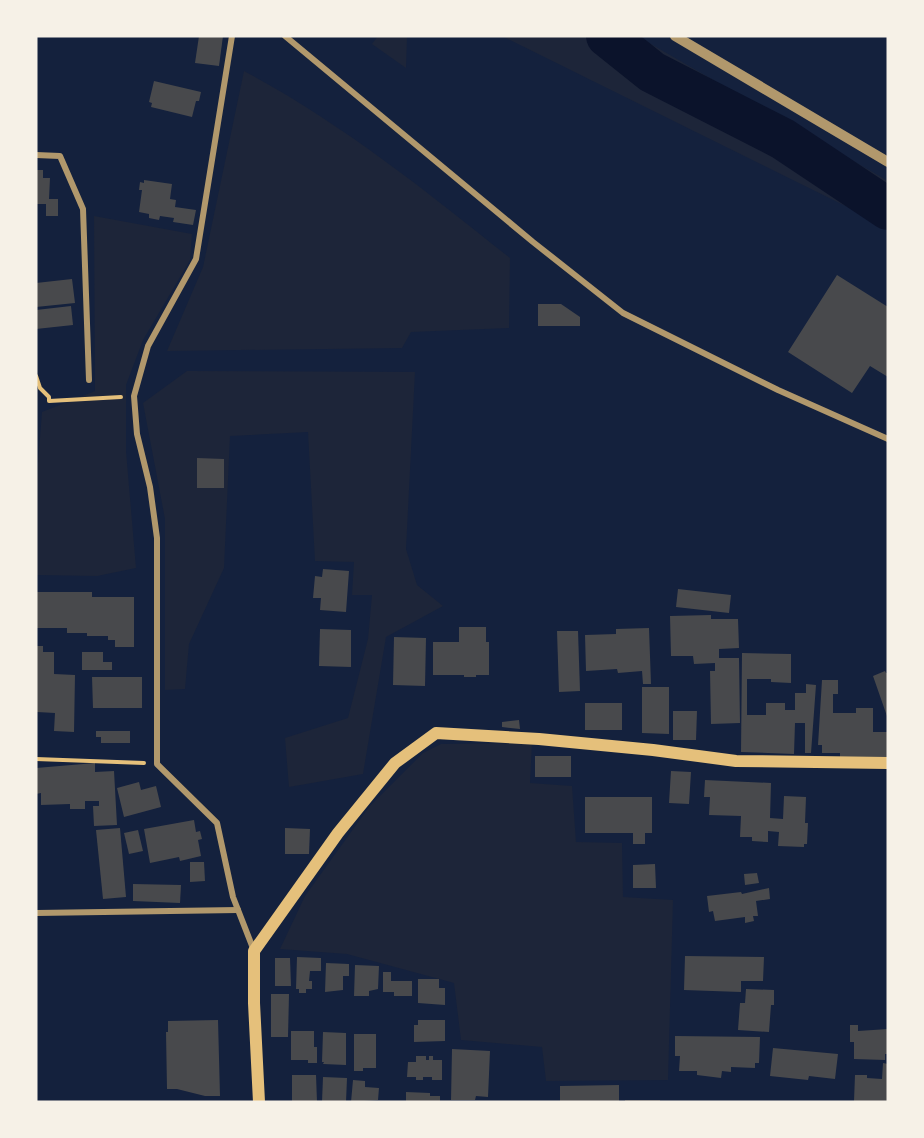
<svg xmlns="http://www.w3.org/2000/svg" width="924" height="1138" viewBox="0 0 924 1138" font-family="Inter,sans-serif">
<rect width="100%" height="100%" fill="#14213d"/>
<g fill="#1d2539">
<polygon points="378,36 407,36 406,68 372,44"/>
<polygon points="502,36 637,36 888,181 888,227"/>
<path d="M244 71C340 122 425 190 510 258L509 328 411 332 402 348 167 351 203 267Z"/>
<polygon points="94,216 192,234 190,260 143,340 126,385 126,451 136,568 97,576 36,575 36,489 42,412 95,391"/>
<polygon points="187,371 415,372 406,549 417,585 443,606 386,637 363,774 289,787 285,738 348,718 368,639 372,595 352,595 354,562 315,561 308,432 230,436 224,568 189,644 185,689 165,690 165,519 143,403"/>
<polygon points="532,743 530,783 572,786 576,842 622,843 623,897 673,900 668,1080 546,1081 542,1047 461,1040 454,983 347,954 280,949 305,896 369,807 423,753 441,744"/>
</g>
<g fill="none" stroke-linecap="round" stroke-linejoin="round">
<polyline stroke="#0b132b" stroke-width="42" points="607,36 652,72 783,139 888,209"/>
</g>
<g fill="#48494c">
<polygon points="199,36 223,36 219,66 195,63"/>
<polygon points="154,81 201,92 199,101 196,101 192,117 151,107 152,103 149,102"/>
<polygon points="36,170 43,170 43,178 50,178 49,199 58,199 58,216 46,216 46,204 36,204"/>
<polygon points="144,180 172,184 170,199 176,200 175,207 196,210 193,225 173,222 174,218 160,216 159,220 149,218 149,214 139,212 142,190 139,190 140,182 144,183"/>
<polygon points="837,275 888,307 888,377 870,366 852,393 788,352"/>
<polygon points="72,279 75,303 36,307 36,283"/>
<polygon points="538,304 561,304 580,317 580,326 538,326"/>
<polygon points="71,306 73,325 36,329 36,310"/>
<polygon points="197,458 224,459 224,488 197,488"/>
<polygon points="323,569 349,571 346,612 320,610 321,598 313,598 315,576 322,577"/>
<polygon points="678,589 731,595 729,613 676,607"/>
<polygon points="36,592 92,592 92,597 134,597 134,647 115,647 115,640 108,640 108,636 87,636 87,633 67,633 67,628 36,628"/>
<polygon points="711,615 711,619 738,619 739,648 719,649 719,658 739,658 740,723 711,724 710,671 715,671 715,663 694,664 693,656 671,656 670,616"/>
<polygon points="459,627 486,627 486,642 489,642 489,675 476,675 476,677 464,677 464,675 433,675 433,642 459,642"/>
<polygon points="649,628 651,684 643,684 642,671 618,673 617,669 586,671 585,635 616,634 616,629"/>
<polygon points="320,629 351,630 351,667 319,666"/>
<polygon points="557,631 578,631 580,691 559,692"/>
<polygon points="394,637 426,638 425,686 393,685"/>
<polygon points="36,646 43,646 43,652 54,652 54,674 75,675 74,732 54,731 55,713 37,712"/>
<polygon points="82,652 103,652 103,662 112,662 112,670 82,670"/>
<polygon points="742,653 791,654 791,683 771,682 771,679 747,679 747,715 766,715 766,703 785,703 785,710 795,710 795,693 806,693 806,684 816,685 811,753 805,753 805,723 795,723 794,754 741,752"/>
<polygon points="885,671 886,673 888,673 888,719 873,676"/>
<polygon points="92,677 142,677 142,708 93,708"/>
<polygon points="822,680 838,680 838,694 833,694 833,713 856,713 856,708 873,708 873,732 888,732 888,757 840,757 840,753 822,753 822,745 818,745"/>
<polygon points="642,687 669,687 669,734 642,733"/>
<rect x="585" y="703" width="37" height="27"/>
<polygon points="673,711 697,711 696,740 673,740"/>
<polygon points="519,720 520,729 502,727 502,722"/>
<polygon points="96,731 130,731 130,743 101,743 101,737 96,737"/>
<rect x="535" y="756" width="36" height="21"/>
<polygon points="95,763 95,772 114,771 117,825 94,826 93,806 99,806 99,801 85,801 85,809 70,809 70,804 41,805 41,793 36,794 36,768"/>
<polygon points="671,771 691,772 689,804 669,803"/>
<polygon points="705,780 771,783 770,818 783,819 784,796 806,797 805,823 808,823 807,844 804,844 804,847 778,846 779,832 768,831 768,842 752,841 752,837 740,837 741,816 709,815 710,797 704,797"/>
<polygon points="139,782 141,790 156,786 161,807 124,817 117,788"/>
<polygon points="585,797 652,797 652,833 645,833 645,844 633,844 633,833 585,833"/>
<polygon points="194,820 196,832 200,831 202,839 198,840 201,856 180,861 179,857 150,863 144,829"/>
<polygon points="120,828 126,897 103,899 96,830"/>
<polygon points="285,828 310,829 309,854 285,854"/>
<polygon points="138,830 143,851 129,854 124,833"/>
<polygon points="190,862 204,862 205,881 190,882"/>
<polygon points="655,864 656,888 633,888 633,865"/>
<polygon points="757,873 759,883 745,885 744,874"/>
<polygon points="133,884 181,885 180,903 133,901"/>
<polygon points="769,888 770,899 756,901 758,916 753,916 754,921 745,923 745,917 715,921 713,911 709,912 707,896 741,892 742,894"/>
<polygon points="685,956 764,957 763,981 741,981 741,992 684,990"/>
<polygon points="297,957 321,958 321,971 310,971 309,981 312,981 312,989 306,989 306,993 299,993 299,989 296,989"/>
<polygon points="275,958 290,958 291,986 275,986"/>
<polygon points="326,963 349,964 349,976 343,976 343,990 325,992"/>
<polygon points="355,965 379,966 378,989 369,991 369,996 354,996"/>
<polygon points="383,972 391,972 391,981 412,981 412,996 394,996 394,992 383,992"/>
<polygon points="418,979 439,979 439,988 445,988 445,1005 418,1003"/>
<polygon points="746,989 774,990 774,1005 771,1005 769,1032 738,1030 740,1003 745,1003"/>
<polygon points="271,994 289,994 288,1037 271,1037"/>
<polygon points="218,1020 220,1096 205,1096 177,1089 167,1089 166,1032 168,1032 168,1021"/>
<polygon points="418,1020 445,1020 445,1041 414,1042 414,1025 418,1025"/>
<polygon points="850,1025 858,1025 858,1031 888,1029 888,1054 885,1054 885,1060 854,1059 854,1042 850,1042"/>
<polygon points="291,1031 314,1031 314,1047 317,1047 317,1063 308,1063 308,1060 291,1060"/>
<polygon points="323,1032 346,1033 346,1065 323,1064 324,1062 322,1062"/>
<polygon points="354,1034 376,1034 376,1068 363,1068 363,1071 354,1071"/>
<polygon points="675,1036 760,1037 759,1063 755,1063 755,1068 731,1067 731,1072 722,1071 721,1078 697,1075 697,1071 679,1071 680,1056 675,1056"/>
<polygon points="773,1048 838,1054 835,1079 809,1076 808,1080 770,1076"/>
<polygon points="452,1049 490,1051 488,1097 476,1096 475,1100 451,1100"/>
<polygon points="416,1056 426,1056 426,1060 429,1060 429,1056 433,1056 433,1060 442,1060 442,1080 432,1080 432,1077 423,1077 423,1080 416,1080 416,1077 407,1077 408,1062 416,1062"/>
<polygon points="883,1063 888,1064 888,1102 854,1101 855,1075 867,1075 867,1078 882,1079"/>
<polygon points="292,1075 316,1075 317,1102 292,1102"/>
<polygon points="323,1077 347,1078 346,1102 322,1102"/>
<polygon points="353,1080 365,1081 365,1087 379,1088 378,1100 351,1102"/>
<polygon points="619,1085 619,1102 560,1102 560,1086"/>
<polygon points="406,1092 430,1093 430,1096 440,1096 440,1102 406,1102"/>
<rect x="625" y="1100" width="35" height="2"/>
</g>
<g fill="none" stroke-linecap="round" stroke-linejoin="round">
<g stroke="#e5c07b" stroke-width="4">
<polyline points="36,376 40,388 49,397 49,401 121,397"/>
<polyline points="36,759 144,763"/>
</g>
<g stroke="#b1986c" stroke-width="6">
<polyline points="232,36 196,259 148,346 134,396 137,434 150,487 157,538 157,764 217,823 233,897 254,951"/>
<polyline points="285,36 533,242 623,313 778,390 888,439"/>
<polyline points="36,155 60,156 83,209 89,380"/>
<polyline points="36,913 238,910"/>
</g>
<polyline stroke="#b1986c" stroke-width="10" points="675,36 888,162"/>
<polyline stroke="#e5c07b" stroke-width="12" points="259,1102 254,1003 254,951 338,833 395,763 436,733 539,739 653,750 736,761 888,763"/>
</g>
<rect width="924" height="1138" fill="none" stroke="#f6f1e7" stroke-width="75"/>
</svg>
